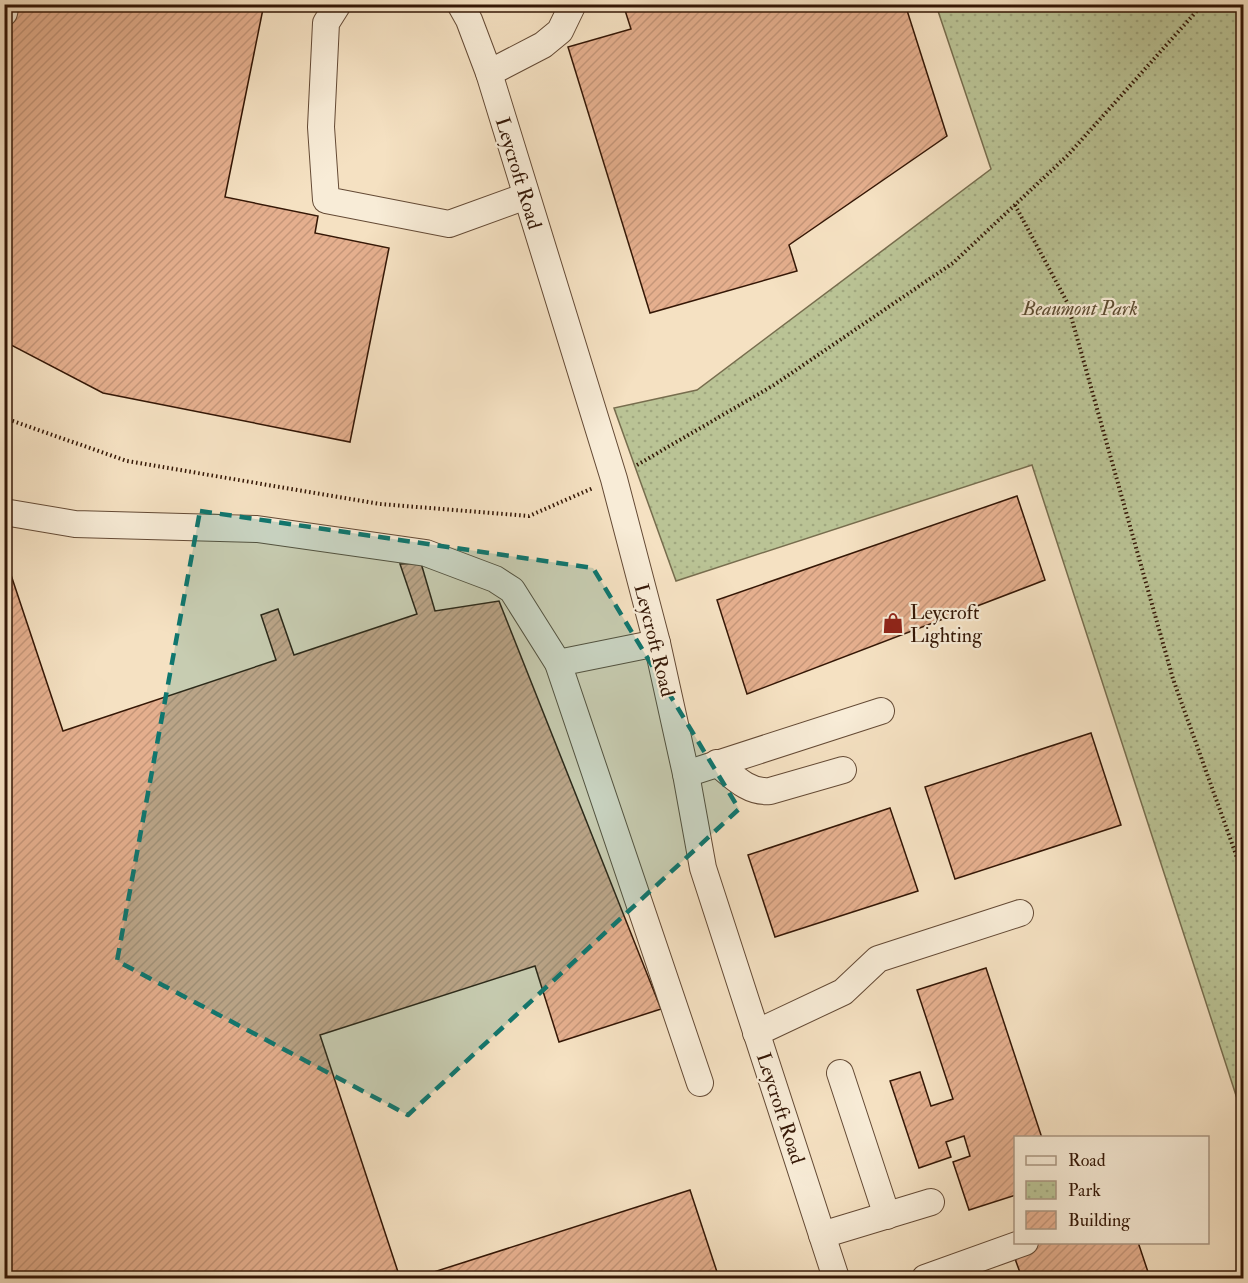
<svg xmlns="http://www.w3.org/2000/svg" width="1248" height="1283" viewBox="0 0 1248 1283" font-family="'IM FELL Double Pica',serif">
<defs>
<pattern id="park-dots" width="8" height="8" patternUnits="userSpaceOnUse" patternTransform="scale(1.5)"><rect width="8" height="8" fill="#bac395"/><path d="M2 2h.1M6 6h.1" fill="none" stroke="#a0a77f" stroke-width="1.8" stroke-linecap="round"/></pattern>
<pattern id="building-hatch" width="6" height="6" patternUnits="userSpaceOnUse" patternTransform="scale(1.5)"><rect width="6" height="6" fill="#e5af8e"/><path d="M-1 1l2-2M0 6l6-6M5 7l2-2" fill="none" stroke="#c59679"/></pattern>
</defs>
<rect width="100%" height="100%" fill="#f5e1c2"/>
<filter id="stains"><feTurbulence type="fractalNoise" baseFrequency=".00333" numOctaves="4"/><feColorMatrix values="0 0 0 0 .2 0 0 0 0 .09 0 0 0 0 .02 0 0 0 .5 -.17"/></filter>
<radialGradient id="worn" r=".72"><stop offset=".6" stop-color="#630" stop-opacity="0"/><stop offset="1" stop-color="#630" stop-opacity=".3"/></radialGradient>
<polygon fill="url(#park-dots)" stroke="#776d4e" stroke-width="1.5" points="936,5 1243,5 1243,1117 1032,465 676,581 614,408 697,390 991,169"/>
<g fill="url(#building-hatch)" stroke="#341706" stroke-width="1.5">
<polygon points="15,4 264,4 225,197 318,216 315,233 389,248 350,442 103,393 9,344 11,338 4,336 4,171 6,171 11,150 4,149 4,57"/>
<polygon points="623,4 905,4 947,136 789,245 797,271 650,313 568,47 631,29"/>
<polygon points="1017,496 1045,580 747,694 717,600"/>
<polygon points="421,563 435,611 499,601 661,1009 559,1042 535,966 320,1035 400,1278 4,1278 4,567 8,566 63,731 276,660 261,615 278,609 294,655 417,614 400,564"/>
<polygon points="1091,733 1121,825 955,879 925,787"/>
<polygon points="890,808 918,891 775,937 748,855"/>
<polygon points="986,968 1042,1138 1016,1138 1016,1195 969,1210 953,1162 970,1156 964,1136 946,1142 951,1157 919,1168 890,1081 920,1072 931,1106 953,1099 917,990"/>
<polygon points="690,1190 719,1278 415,1278"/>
<polygon points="1039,1242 1138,1242 1150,1278 1022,1278 1014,1256 1027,1247"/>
</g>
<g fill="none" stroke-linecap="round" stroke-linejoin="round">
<defs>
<g id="minor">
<polyline points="338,4 326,23 321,127 326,200 449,224 526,196"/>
<polyline points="460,4 469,20 489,73 614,479 657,643 686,774 703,868 836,1278"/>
<polyline points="4,13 6,4"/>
<polyline points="489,73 543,45 560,31 573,4"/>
<polyline points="4,512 75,524 257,529 426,553 495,579 512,590 558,663 700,1083"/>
<polyline points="558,663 657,643"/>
<path d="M717 763C733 776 748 793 770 791L843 770"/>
<polyline points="686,774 881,711"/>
<polyline points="756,1033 843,992 878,959 1020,913"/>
<polyline points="840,1073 887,1216"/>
<polyline points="822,1235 931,1202"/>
<polyline points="925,1278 1025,1242"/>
</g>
</defs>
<use href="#minor" stroke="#644a35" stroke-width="28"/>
<g stroke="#341706" stroke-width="4" stroke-dasharray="1.5 3" stroke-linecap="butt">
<polyline points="1015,205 1067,302 1173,679 1244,877"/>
<polyline points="4,418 127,461 380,504 529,516 593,488"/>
<polyline points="637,465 774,385 953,263 1068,155 1203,4"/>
</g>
<use href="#minor" stroke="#f8ecd7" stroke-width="26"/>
</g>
<path fill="#0f766e" fill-opacity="0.2" stroke="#0f766e" stroke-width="4.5" stroke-dasharray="12 8" stroke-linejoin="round" d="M200 511 593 568 739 809 408 1115 117 961Z"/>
<defs>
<symbol id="shop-bare" viewBox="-9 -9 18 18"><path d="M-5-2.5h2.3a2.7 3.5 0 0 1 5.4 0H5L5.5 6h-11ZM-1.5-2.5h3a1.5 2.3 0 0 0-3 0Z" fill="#8f2418" stroke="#f8ecd7" stroke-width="2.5" paint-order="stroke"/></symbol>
</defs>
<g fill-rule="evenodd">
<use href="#shop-bare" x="878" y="608" width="30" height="30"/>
</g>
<g text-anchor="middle" stroke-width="4.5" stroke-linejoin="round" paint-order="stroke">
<g font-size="20" fill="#341706" stroke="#f8ecd7">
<text transform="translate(519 173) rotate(73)" y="7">Leycroft Road</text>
<text transform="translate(655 640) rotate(76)" y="7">Leycroft Road</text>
<text transform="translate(781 1108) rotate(72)" y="7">Leycroft Road</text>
</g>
<g font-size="20" font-style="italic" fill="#5c4b31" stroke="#f8ecd7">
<text x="1080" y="315">Beaumont Park</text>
</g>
<g font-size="20" fill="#341706" stroke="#f8ecd7" text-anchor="start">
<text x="910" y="619">Leycroft<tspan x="910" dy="23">Lighting</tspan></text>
</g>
</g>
<rect width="1248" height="1283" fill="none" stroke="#f5e1c2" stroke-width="24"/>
<rect x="6" y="6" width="1236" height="1271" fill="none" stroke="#341706" stroke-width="3"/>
<rect x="12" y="12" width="1224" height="1259" fill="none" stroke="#341706" stroke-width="1.5"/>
<rect x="1014" y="1136" width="195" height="108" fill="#f8ecd7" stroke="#aa9783" stroke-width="1.5"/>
<rect x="1026" y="1156" width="30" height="9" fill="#f8ecd7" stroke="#aa9783" stroke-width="1.5"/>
<text x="1068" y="1166" font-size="18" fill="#341706">Road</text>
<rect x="1026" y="1181" width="30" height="18" fill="url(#park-dots)" stroke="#aa9783" stroke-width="1.5"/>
<text x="1068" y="1196" font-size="18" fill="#341706">Park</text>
<rect x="1026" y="1211" width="30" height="18" fill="url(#building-hatch)" stroke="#aa9783" stroke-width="1.5"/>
<text x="1068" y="1226" font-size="18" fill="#341706">Building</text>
<rect width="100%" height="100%" filter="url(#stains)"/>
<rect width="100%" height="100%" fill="url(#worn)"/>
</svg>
